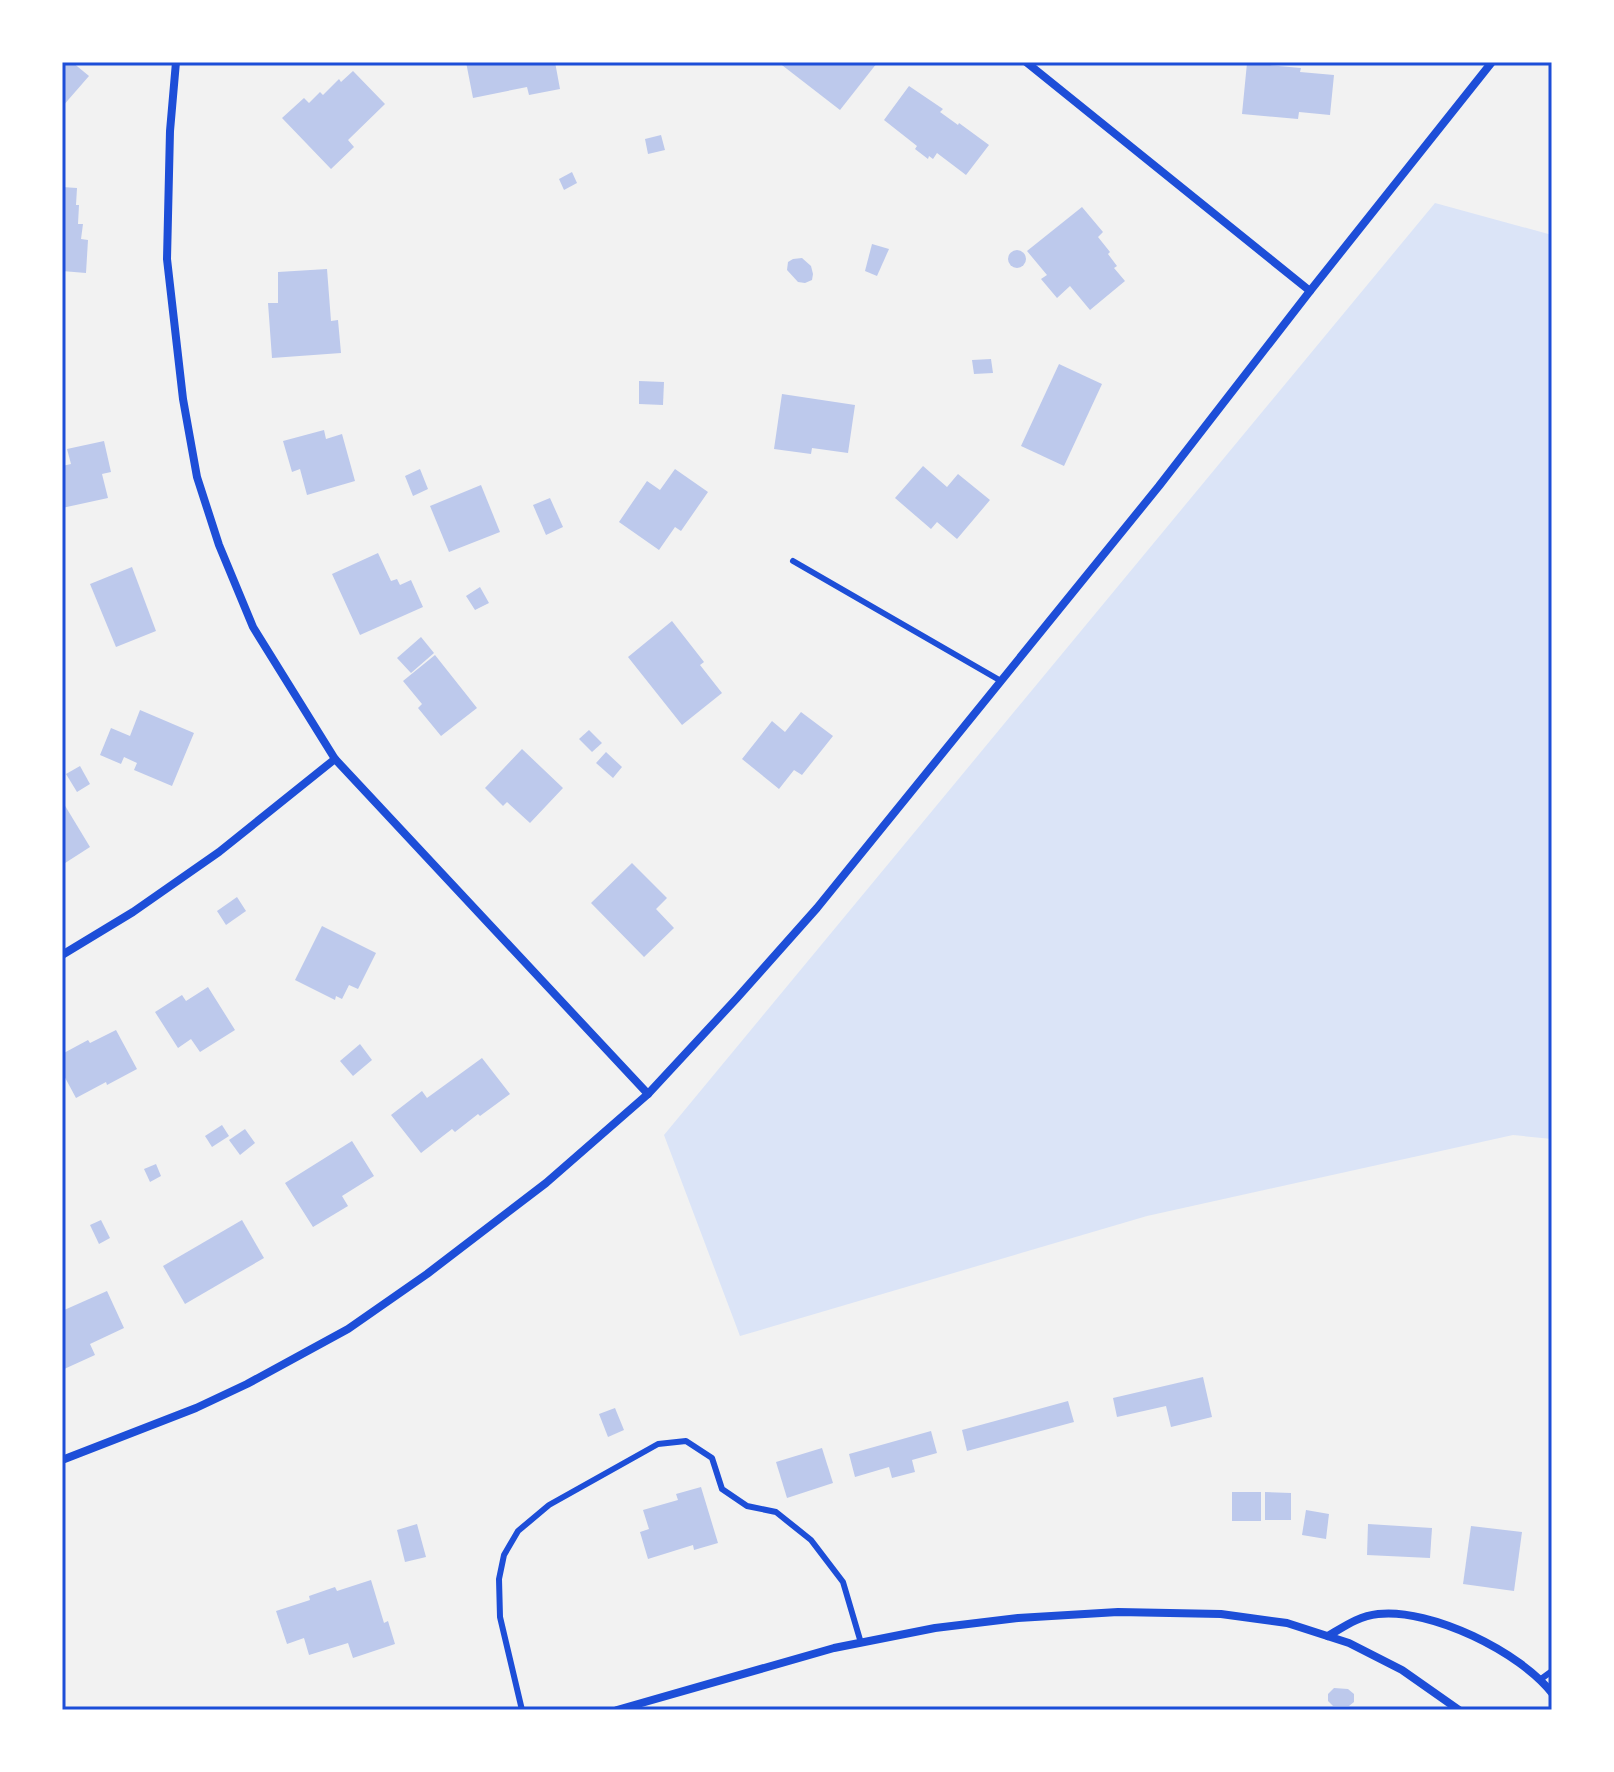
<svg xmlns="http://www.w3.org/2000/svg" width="1614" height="1772" viewBox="0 0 1614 1772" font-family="'Golos Text',sans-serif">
<rect width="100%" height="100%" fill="#f2f2f2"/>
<polygon fill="#dbe4f7" points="1435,203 1552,235 1552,1139 1513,1135 1147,1216 740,1336 664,1135"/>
<g fill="#bdc9ec">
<polygon points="62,62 72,62 89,76 62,107"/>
<polygon points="466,62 555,62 560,89 529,95 527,87 473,98"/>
<polygon points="778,62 875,62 877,63 840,110"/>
<polygon points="1247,63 1301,68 1300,72 1334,75 1330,115 1299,112 1298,119 1242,114"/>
<polygon points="353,71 385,104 348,140 354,147 331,169 282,118 304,98 309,103 320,92 323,95 339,79 341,82"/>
<polygon points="909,86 943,109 940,112 958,125 959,123 989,145 966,175 937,153 933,159 929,156 928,159 915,149 917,146 884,120"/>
<polygon points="661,135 665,150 648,154 645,139"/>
<polygon points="572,172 577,183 564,190 559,179"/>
<polygon points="62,187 77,188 76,205 79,205 78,224 83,224 81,239 88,240 86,273 62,271"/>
<polygon points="1082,207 1103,232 1098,237 1110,252 1108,254 1117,266 1114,268 1125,281 1090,310 1070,286 1057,298 1041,279 1047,275 1027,251"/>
<polygon points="872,244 889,249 877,276 865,271"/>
<circle cx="1017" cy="259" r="9"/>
<polygon points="802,258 811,266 813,274 812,280 805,283 798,282 787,270 788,262 793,259"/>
<polygon points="327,269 331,321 338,320 341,353 272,358 268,303 278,303 278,272"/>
<polygon points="991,359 993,373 974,374 972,360"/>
<polygon points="1059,364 1102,384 1064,466 1021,446"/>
<polygon points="639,381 664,382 663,405 639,404"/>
<polygon points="782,394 855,405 848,453 812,448 811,454 774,449"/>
<polygon points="324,430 326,439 342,434 355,481 307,495 300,469 292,472 283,441"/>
<polygon points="104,441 111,472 102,474 108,498 62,508 62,466 71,464 67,449"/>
<polygon points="923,466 947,487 958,474 990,500 957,539 937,522 931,529 895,498"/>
<polygon points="420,469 428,489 413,496 405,476"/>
<polygon points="675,469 708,492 681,531 675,527 659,550 619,522 647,481 660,490"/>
<polygon points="481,485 500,532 449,552 430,506"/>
<polygon points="550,498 563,527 546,535 533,505"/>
<polygon points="378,553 391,581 397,579 400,585 411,580 423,607 360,635 332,574"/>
<polygon points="132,567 156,631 116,647 90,584"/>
<polygon points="480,587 489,603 475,610 466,596"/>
<polygon points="672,621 704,662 700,665 722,693 682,725 628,657"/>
<polygon points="421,637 434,653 411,673 397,658"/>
<polygon points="435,655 477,708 441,736 418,708 422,704 403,681"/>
<polygon points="140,710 194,733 172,786 134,770 137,763 124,757 121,764 100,755 111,728 130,736"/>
<polygon points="801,712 833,736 802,775 794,770 779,789 742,759 772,721 785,732"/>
<polygon points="589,730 602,743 592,752 579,739"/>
<polygon points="522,749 563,788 530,823 507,802 503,806 485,788"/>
<polygon points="606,752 622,767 613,778 596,763"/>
<polygon points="80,766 90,784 77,792 66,774"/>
<polygon points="64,804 90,847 62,865 62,806"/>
<polygon points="632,863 667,898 656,909 674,928 644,957 591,903"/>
<polygon points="237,897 246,911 226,925 217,911"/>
<polygon points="322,926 376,953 358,989 349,985 342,999 336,996 335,1000 295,980"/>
<polygon points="208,987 235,1030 200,1052 191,1039 178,1048 155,1012 182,995 186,1001"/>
<polygon points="116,1030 137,1069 107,1085 106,1082 76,1098 62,1072 62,1054 88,1040 90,1043"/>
<polygon points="360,1044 372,1060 353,1076 340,1061"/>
<polygon points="482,1058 510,1094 480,1116 478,1114 455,1132 452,1129 421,1153 391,1115 422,1091 427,1098"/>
<polygon points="222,1125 229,1136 212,1147 205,1136"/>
<polygon points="245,1129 255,1143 240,1155 229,1140"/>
<polygon points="352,1141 374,1176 342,1196 348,1206 313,1227 285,1183"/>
<polygon points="156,1164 161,1176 150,1182 144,1169"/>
<polygon points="101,1220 110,1238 99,1244 90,1225"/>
<polygon points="242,1220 264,1258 185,1304 163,1266"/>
<polygon points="107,1291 124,1328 90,1344 95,1355 62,1370 62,1311"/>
<polygon points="1203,1377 1212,1417 1171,1427 1166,1406 1117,1417 1113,1398"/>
<polygon points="1068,1401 1074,1422 967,1451 962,1430"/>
<polygon points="615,1408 624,1430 608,1437 599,1414"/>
<polygon points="931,1431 937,1453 912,1460 915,1472 892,1478 889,1467 855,1477 849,1454"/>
<polygon points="822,1448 833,1483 787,1498 776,1462"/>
<polygon points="701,1487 718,1543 694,1550 693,1545 648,1559 640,1532 649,1529 643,1510 678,1500 676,1494"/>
<rect x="1232" y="1492" width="29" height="29"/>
<polygon points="1265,1492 1291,1493 1291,1520 1265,1520"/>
<polygon points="1306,1510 1329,1514 1326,1539 1302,1535"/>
<polygon points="417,1524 426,1557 405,1562 397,1530"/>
<polygon points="1368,1524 1432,1528 1430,1558 1367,1555"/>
<polygon points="1471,1526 1522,1532 1514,1591 1463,1584"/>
<polygon points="371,1580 384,1623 388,1621 395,1644 353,1658 348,1643 309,1655 304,1638 287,1644 276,1611 310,1600 309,1596 335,1587 337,1591"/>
<polygon points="1334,1688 1348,1689 1354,1694 1354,1702 1349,1706 1333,1706 1328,1701 1328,1694"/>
</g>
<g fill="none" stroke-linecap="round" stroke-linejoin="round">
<g stroke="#1d4ed8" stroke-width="6">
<polyline points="793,561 1001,681"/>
<polyline points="1541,1679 1552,1671"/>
<polyline points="522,1710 500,1617 499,1579 504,1555 518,1531 549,1505 658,1444 686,1441 712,1458 722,1489 747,1506 776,1512 811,1540 843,1582 861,1643"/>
</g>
<g stroke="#1d4ed8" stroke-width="8">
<polyline points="176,62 170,131 167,259 183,399 197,477 219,545 253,627 335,759 648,1094"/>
<polyline points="1026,62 1310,291"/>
<polyline points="62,955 133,912 219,852 335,759"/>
<polyline points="62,1460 196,1408 247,1384 348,1329 427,1274 546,1183 648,1094 737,998 817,908 1159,486 1310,291 1492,62"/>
<path d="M1328 1636C1345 1626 1359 1616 1378 1614 1431 1608 1520 1652 1552 1693"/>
<polyline points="617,1710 834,1648 935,1628 1018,1618 1118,1612 1221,1614 1287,1623 1349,1643 1402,1670 1459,1710"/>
</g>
</g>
<rect width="1614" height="1772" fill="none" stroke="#ffffff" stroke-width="128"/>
<rect x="64" y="64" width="1486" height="1644" fill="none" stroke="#1d4ed8" stroke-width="3"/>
</svg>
